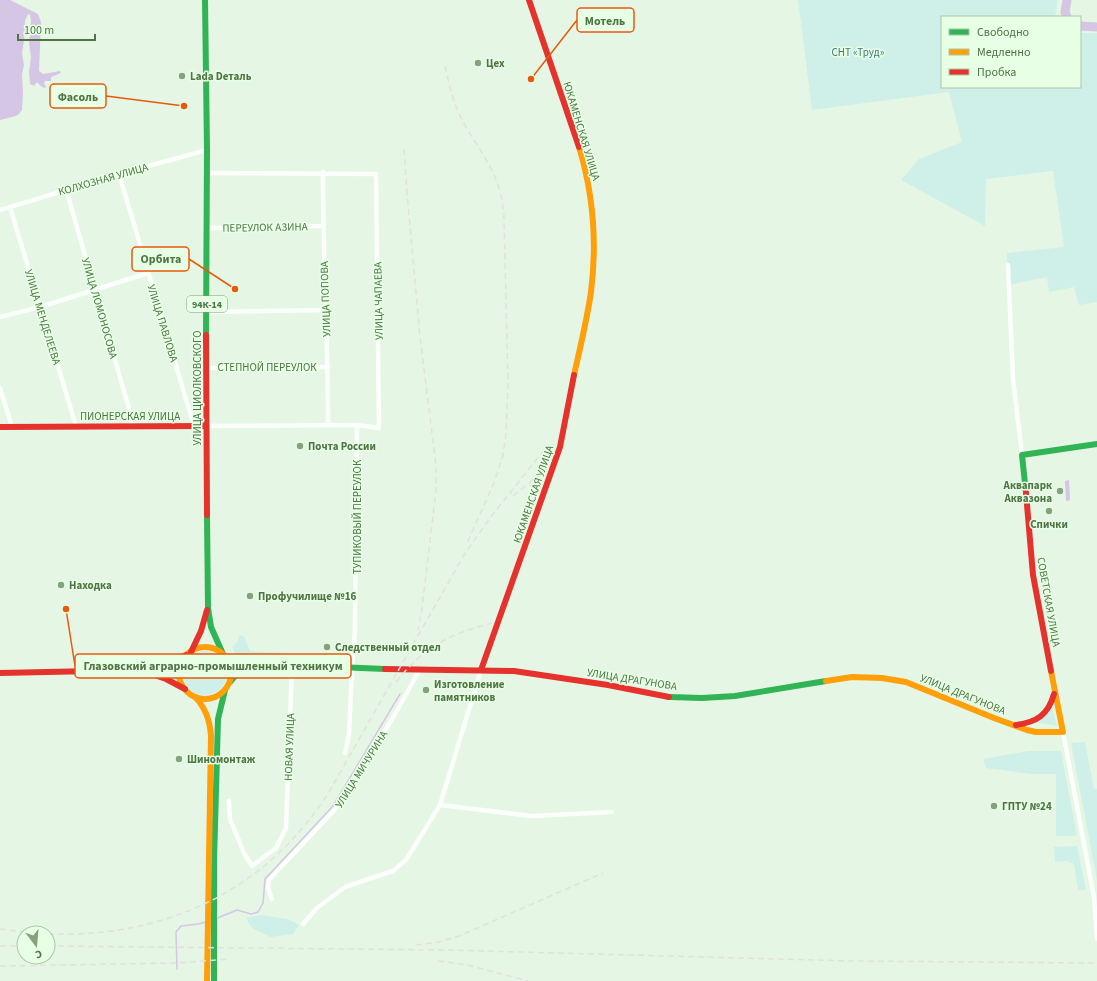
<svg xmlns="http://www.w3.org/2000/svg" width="1097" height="981" viewBox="0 0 1097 981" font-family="'Source Sans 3',sans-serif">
<rect width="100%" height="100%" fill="#e5f6e5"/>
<g fill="#cff0e8">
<polygon points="798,0 1058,0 1055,17 942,17 942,87 1080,87 1080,33 1097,33 1097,302 1079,305 1074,287 1049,292 1047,277 1008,285 1007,253 1064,247 1053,171 986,179 985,226 901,180 919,159 962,142 949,92 812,110"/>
<polygon points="239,635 244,636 250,651 284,653 284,658 247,658 235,653 232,647 238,642"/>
<circle cx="205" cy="673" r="22"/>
<polygon points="1052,708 1057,726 1034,722 1049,713"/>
<polygon points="1085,742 1094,789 1097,789 1097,880 1071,743"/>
<polygon points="1028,751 1061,751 1077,836 1056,836 1056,774 1031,774 986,768 983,759"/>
<polygon points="1077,846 1086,890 1078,890 1074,864 1067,861 1055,862 1054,847"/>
<polygon points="261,915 288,919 299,925 293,934 271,937 252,928 246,918"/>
</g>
<g fill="#d6c6e6">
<polygon points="0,0 10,0 38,14 41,22 39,71 43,74 60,71 61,73 51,77 51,81 45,81 44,83 46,87 45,88 42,87 37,82 34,86 30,84 29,72 31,57 29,43 31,21 30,15 28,14 25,21 24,41 22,53 24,65 22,74 23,93 22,110 19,114 16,116 0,120"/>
<polygon points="1069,480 1070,500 1066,501 1065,481"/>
</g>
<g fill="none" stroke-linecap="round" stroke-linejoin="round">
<g stroke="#d6c6e6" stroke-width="1.5">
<polyline points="215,919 237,910 251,914 258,912 263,903 265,879 333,806 400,694"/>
<polyline points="177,969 176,932 181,926 198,924 206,922"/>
</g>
<g stroke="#d6c6e6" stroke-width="9">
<polyline points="1067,17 1065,12 1067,0"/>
<polyline points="1080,26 1097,27"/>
</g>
<g stroke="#fbfefb" stroke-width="4.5">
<path d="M323 172C323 257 328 341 328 425"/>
<polyline points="119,174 194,426"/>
<polyline points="66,189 134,426"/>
<polyline points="10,207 76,426"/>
<polyline points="0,210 119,174 207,150"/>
<polyline points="207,228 323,226"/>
<polyline points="1008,265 1013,379 1022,455"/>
<polyline points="207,312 325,310"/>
<polyline points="0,317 40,307 148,273"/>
<polyline points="206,368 328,367"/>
<polyline points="0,388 12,427"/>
<polyline points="206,426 357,425 379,428 376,174 206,173"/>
<polyline points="1063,732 1094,897 1097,939"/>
<polyline points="345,753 349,735 352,668 355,631 357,425"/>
<polyline points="229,801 230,819 244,853 252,866 276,848 286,828 292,666"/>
<polyline points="440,805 532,816 612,812"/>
<polyline points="272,899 268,888 269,880 342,802 398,709 420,669"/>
<polyline points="303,924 317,908 345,887 393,871 406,860 440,805 481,670"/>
</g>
<g stroke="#30b455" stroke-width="6">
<polyline points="205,0 207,150 206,335"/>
<polyline points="1026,493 1022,455 1097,444"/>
<polyline points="207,515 208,608 211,627 223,654"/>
<polyline points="227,659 248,667 314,666 385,669"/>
<polyline points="230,682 235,676 255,668"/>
<polyline points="669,697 702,698 735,696 826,681"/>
<polyline points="214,981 214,861 218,719 225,690"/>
</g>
<g stroke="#ff9f0a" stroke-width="6">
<path d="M574 375C580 348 587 320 591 292 597 244 593 193 579 147"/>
<circle cx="205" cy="673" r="26"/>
<polyline points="826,681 852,677 882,678 906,682 994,718 1027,730 1036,732 1063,732 1051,671"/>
<path d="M195 697C206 708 210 721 211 736L207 981"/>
</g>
<g stroke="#e5322d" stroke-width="6">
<polyline points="529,0 579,147"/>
<polyline points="206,335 207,515"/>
<polyline points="0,427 206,426"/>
<polyline points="1026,493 1033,575 1051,671"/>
<polyline points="191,652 201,631 207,610"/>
<polyline points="385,669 514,671 608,685 669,697"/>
<polyline points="481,670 560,447 574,375"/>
<polyline points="143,671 166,679 185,689"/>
<polyline points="0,673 141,670 166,664 186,655"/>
<path d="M1016 725C1037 722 1048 715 1054 694"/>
</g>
<g stroke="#e3e1df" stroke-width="1.5" stroke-dasharray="6 4" stroke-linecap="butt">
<path d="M445 66C449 84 453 102 461 118 469 134 480 148 488 163 498 180 503 199 504 218L508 384 506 434 503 455 494 483 467 543"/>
<polyline points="404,149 407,193 420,337 436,465 436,491 422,608 418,630"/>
<polyline points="513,496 544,471"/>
<path d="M396 682C424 647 449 634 492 623"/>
<polyline points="0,929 32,933"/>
<path d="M48 934C165 938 265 892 329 792L464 555 490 518 544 450"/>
<polyline points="416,945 439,942 459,936 603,873"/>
<polyline points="0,946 24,946"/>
<polyline points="48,946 447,950 851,961 1097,963"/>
<polyline points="438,961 468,965 528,981"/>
<polyline points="0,966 178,963 230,959"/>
</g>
</g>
<g fill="#85a27d" stroke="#e6ffe5" stroke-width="1.5">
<circle cx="478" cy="63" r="4"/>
<circle cx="182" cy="76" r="4"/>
<circle cx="300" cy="446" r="4"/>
<circle cx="1060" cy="491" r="4"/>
<circle cx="1049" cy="511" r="4"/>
<circle cx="61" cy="585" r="4"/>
<circle cx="250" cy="596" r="4"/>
<circle cx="327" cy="647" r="4"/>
<circle cx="426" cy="690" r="4"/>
<circle cx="179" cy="759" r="4"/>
<circle cx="994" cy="806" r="4"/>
</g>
<g text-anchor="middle" stroke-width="3" stroke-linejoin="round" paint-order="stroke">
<rect fill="#e6ffe5" stroke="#7e9e75" stroke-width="1" x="187" y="296" width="40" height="16" rx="3"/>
<g font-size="10" font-weight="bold" fill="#517445">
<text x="207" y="308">94К-14</text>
</g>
<g font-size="11" fill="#407a81" stroke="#e6ffe5">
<text x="858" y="56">СНТ «Труд»</text>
</g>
<g font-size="11" font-weight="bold" fill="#517445" stroke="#e6ffe5" text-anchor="start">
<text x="486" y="67">Цех</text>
<text x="190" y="80">Lada Dеталь</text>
<text x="308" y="450">Почта России</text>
<text x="1052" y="489" text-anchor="end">Аквапарк<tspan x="1052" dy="13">Аквазона</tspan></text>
<text x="1049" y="528" text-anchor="middle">Спички</text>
<text x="69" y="589">Находка</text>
<text x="258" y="600">Профучилище №16</text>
<text x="335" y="651">Следственный отдел</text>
<text x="434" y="688">Изготовление<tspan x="434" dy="13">памятников</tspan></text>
<text x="187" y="763">Шиномонтаж</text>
<text x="1002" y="810">ГПТУ №24</text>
</g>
<g font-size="11" fill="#517445" stroke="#e6ffe5">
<text transform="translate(582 131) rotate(73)" y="4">ЮКАМЕНСКАЯ УЛИЦА</text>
<text transform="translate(103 179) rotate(-16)" y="4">КОЛХОЗНАЯ УЛИЦА</text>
<text transform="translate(265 227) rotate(-1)" y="4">ПЕРЕУЛОК АЗИНА</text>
<text transform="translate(325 299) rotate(-92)" y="4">УЛИЦА ПОПОВА</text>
<text transform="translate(378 301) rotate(-91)" y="4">УЛИЦА ЧАПАЕВА</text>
<text transform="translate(100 308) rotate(74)" y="4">УЛИЦА ЛОМОНОСОВА</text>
<text transform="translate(43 317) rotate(73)" y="4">УЛИЦА МЕНДЕЛЕЕВА</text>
<text transform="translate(163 323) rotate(73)" y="4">УЛИЦА ПАВЛОВА</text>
<text x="267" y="371">СТЕПНОЙ ПЕРЕУЛОК</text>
<text transform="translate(197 388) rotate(-90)" y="4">УЛИЦА ЦИОЛКОВСКОГО</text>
<text x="130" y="420">ПИОНЕРСКАЯ УЛИЦА</text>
<text transform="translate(533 494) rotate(-71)" y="4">ЮКАМЕНСКАЯ УЛИЦА</text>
<text transform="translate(357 517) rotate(-90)" y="4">ТУПИКОВЫЙ ПЕРЕУЛОК</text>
<text transform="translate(1049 602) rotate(80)" y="4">СОВЕТСКАЯ УЛИЦА</text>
<text transform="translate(632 679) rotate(9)" y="4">УЛИЦА ДРАГУНОВА</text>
<text transform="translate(963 694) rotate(22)" y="4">УЛИЦА ДРАГУНОВА</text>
<text transform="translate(289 747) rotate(-88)" y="4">НОВАЯ УЛИЦА</text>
<text transform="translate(361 769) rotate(-58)" y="4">УЛИЦА МИЧУРИНА</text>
</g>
</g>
<path fill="none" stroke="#e8590c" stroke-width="1.5" d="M531 79L577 20M184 106L106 96M235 289L189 259M66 609L75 666"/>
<g fill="#e8590c" stroke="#e6ffe5" stroke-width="1.5">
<circle cx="531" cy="79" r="4"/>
<circle cx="184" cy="106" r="4"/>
<circle cx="235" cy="289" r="4"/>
<circle cx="66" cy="609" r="4"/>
</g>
<g fill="#e6ffe5" stroke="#e8590c" stroke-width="1.5">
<rect x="577" y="8" width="57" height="24" rx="4"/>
<rect x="50" y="84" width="56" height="24" rx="4"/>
<rect x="132" y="247" width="57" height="24" rx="4"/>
<rect x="75" y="654" width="276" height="24" rx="4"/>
</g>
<g font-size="12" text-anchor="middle" font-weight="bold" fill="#517445">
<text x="605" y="25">Мотель</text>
<text x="78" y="101">Фасоль</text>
<text x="161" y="263">Орбита</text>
<text x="213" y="670">Глазовский аграрно-промышленный техникум</text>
</g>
<rect x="941" y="16" width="140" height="72" fill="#e6ffe5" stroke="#aac7a5"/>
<rect x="949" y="29" width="20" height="6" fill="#30b455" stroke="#aac7a5"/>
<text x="977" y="36" font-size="12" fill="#517445">Свободно</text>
<rect x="949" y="49" width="20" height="6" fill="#ff9f0a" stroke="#aac7a5"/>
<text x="977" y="56" font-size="12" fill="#517445">Медленно</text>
<rect x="949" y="69" width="20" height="6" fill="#e5322d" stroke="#aac7a5"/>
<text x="977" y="76" font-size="12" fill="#517445">Пробка</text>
<g transform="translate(36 945) rotate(164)"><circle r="19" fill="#e6ffe5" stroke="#aac7a5"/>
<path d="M0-3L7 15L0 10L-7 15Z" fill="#85a27d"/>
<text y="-6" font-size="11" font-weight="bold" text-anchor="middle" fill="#517445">С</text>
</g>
<path d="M18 34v6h77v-6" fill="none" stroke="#517445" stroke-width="2"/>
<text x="24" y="34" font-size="12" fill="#517445" stroke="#e6ffe5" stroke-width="3" paint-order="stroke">100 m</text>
</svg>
